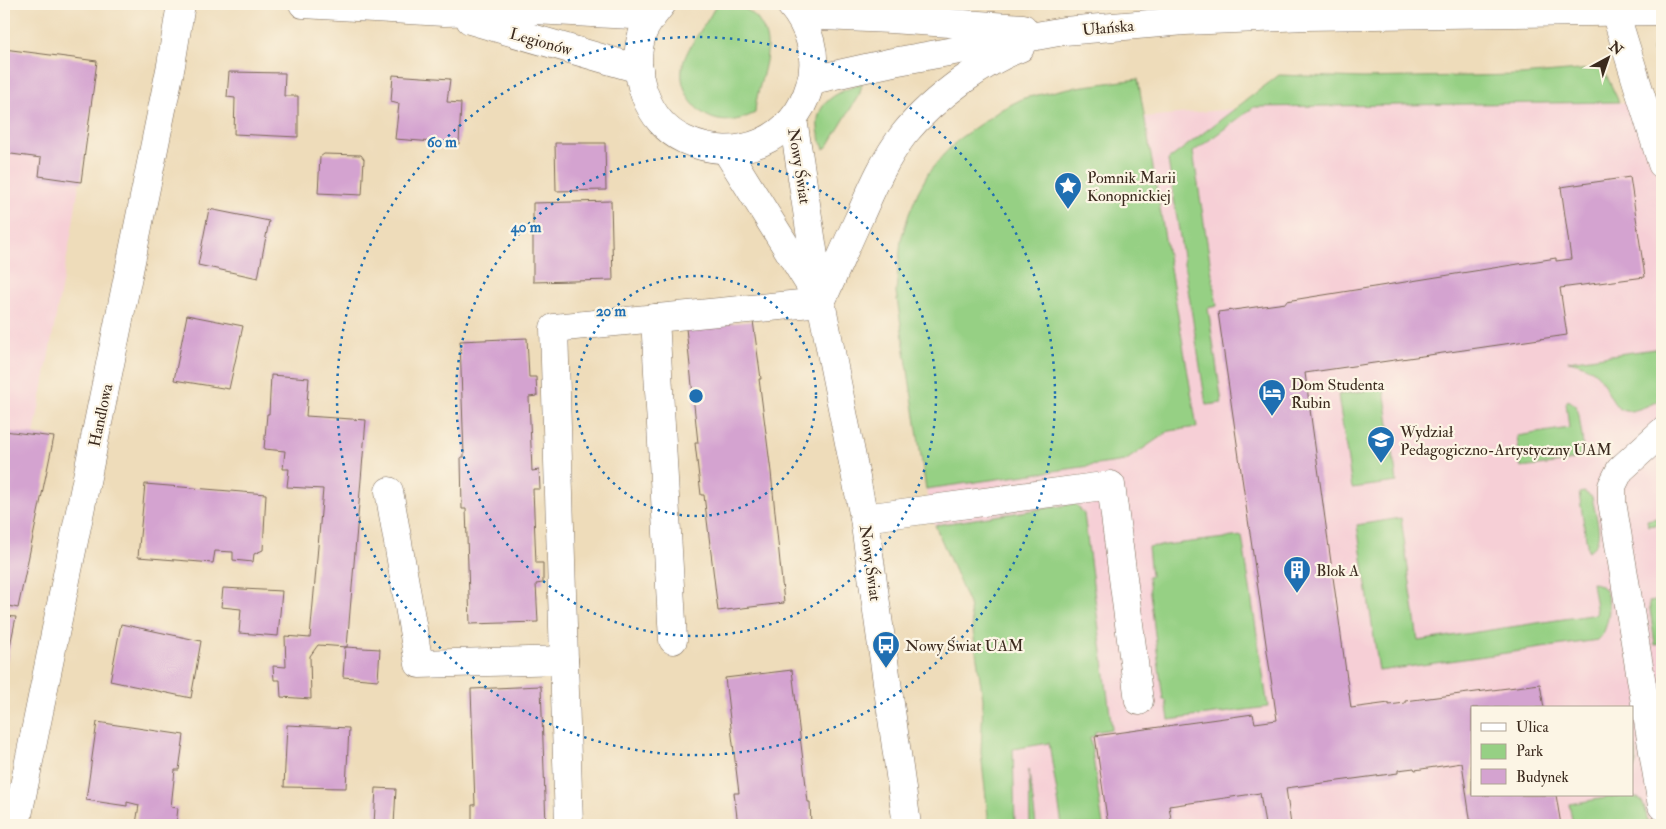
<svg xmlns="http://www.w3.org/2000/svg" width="1666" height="829" viewBox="0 0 1666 829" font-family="'IM FELL Double Pica',serif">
<rect width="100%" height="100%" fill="#fcf5e5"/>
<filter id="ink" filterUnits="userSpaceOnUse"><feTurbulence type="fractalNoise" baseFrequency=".02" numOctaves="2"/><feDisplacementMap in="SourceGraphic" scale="10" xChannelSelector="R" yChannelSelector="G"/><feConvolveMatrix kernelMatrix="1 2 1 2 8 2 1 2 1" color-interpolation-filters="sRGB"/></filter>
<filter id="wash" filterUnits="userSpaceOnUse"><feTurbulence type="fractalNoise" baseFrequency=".0096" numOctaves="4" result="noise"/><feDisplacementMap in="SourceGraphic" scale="20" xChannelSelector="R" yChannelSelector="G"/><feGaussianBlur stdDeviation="1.12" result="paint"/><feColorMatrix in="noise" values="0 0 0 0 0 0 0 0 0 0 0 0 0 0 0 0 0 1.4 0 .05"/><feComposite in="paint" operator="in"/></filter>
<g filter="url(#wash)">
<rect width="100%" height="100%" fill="#eedcba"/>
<g fill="#f6cfd6" fill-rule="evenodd">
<polygon points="4,49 98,61 72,230 34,435 4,431"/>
<path d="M1662 102V825H989L981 753 983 699 969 604 930 514 926 489 1125 461 1168 432 1197 427 1145 117 1254 107ZM1472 708H1632V795H1472Z"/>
</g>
<g fill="#96d084" stroke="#687d51">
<path d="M716 4C732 4 748 6 758 20 780 49 756 81 755 113 739 121 721 125 704 114 695 108 689 100 685 90 671 57 705 32 716 4Z"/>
<polygon points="1662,37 1662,51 1652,51 1654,44"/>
<polygon points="1603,68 1619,102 1254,107 1193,152 1217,306 1208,308 1222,403 1206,405 1168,160 1279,75 1362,78 1521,75"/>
<polygon points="1138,79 1197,427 1169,431 1125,461 926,489 896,292 901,239 909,214 918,192 929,172 944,154 960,138 1002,109 1024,98 1069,88"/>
<path d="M862 84 860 93 828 146 824 149C807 110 826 95 862 84Z"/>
<path d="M1662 348V399C1654 403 1634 413 1625 411 1612 409 1606 383 1597 374 1588 366 1579 363 1568 361Z"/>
<polygon points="1384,388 1397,482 1352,488 1338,395"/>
<path d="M1568 400C1578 405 1579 413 1580 423 1581 432 1585 446 1581 454 1575 464 1533 466 1521 468L1517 436 1569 428 1566 403Z"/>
<path d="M1584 492 1592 497 1593 502C1596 517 1605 540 1590 550L1588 551 1579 493Z"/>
<polygon points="1074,504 1077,505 1084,514 1112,729 1095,732 1095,736 1090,737 1103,825 1062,825 1049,743 1013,749 1015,825 989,825 981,753 983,699 969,604 935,525"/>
<polygon points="1662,517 1662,524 1648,526 1647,520"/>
<path d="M1401 518 1418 641 1597 614 1592 583C1616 583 1611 629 1598 640L1379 671 1357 525Z"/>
<polygon points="1242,536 1268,707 1169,720 1166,700 1163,700 1148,577 1151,576 1148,547"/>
<polygon points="1662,600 1662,644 1655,645 1649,602"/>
<path d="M1632 732C1634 745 1641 761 1632 772Z"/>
<polygon points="1029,770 1036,825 1030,825"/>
<path d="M1623 795C1645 795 1645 806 1648 825H1573L1569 804Z"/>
</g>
<g id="blocks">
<g fill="#d4a3d0">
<polygon points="4,49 97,61 81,182 39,176 41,158 4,153"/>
<polygon points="229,72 285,73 284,96 298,96 298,137 234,134 235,98 227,97"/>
<polygon points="393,75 450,79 447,102 461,103 459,144 395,139 399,104 391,102"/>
<polygon points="555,143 605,143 606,190 556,191"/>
<polygon points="324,154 361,155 364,159 362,195 318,193 320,157"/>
<polygon points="1630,177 1645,277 1560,288 1567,335 1305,373 1351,708 1389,703 1389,705 1405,703 1405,701 1540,684 1544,708 1472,708 1472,795 1556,795 1561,825 1471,825 1462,763 1415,770 1414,768 1398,770 1398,773 1286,788 1291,825 1265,825 1260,793 1169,806 1172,825 1108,825 1095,736 1253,714 1255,723 1277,720 1218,312 1286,303 1286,301 1556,258 1556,261 1571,259 1561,187"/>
<polygon points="611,201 613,280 533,282 533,203"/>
<polygon points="209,209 269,221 258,278 198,265"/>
<polygon points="187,315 243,326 229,389 174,380"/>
<polygon points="753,321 761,379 759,379 771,472 784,603 718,611 704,495 701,495 695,443 698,443 686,328"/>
<polygon points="527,338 529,377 536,377 537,396 529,397 532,471 539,470 540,489 533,489 536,563 543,563 543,583 536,584 538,622 470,624 466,509 462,509 461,457 464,457 460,341"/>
<polygon points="271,375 309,378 306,416 366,420 347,647 318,645 310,656 311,699 281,697 280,680 274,680 273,666 286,667 285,636 310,638 323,489 287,487 289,469 283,469 285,451 264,449 267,414 269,414"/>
<polygon points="4,431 54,437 18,608 4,605"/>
<polygon points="145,484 266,494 263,550 254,554 253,562 233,560 233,552 215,551 213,563 138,557"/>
<polygon points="223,588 282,591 278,636 239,633 241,609 221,607"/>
<polygon points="4,616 16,617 6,665 4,664"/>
<polygon points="121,624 201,641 191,698 110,681"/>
<polygon points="345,647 380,649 378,680 343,677"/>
<polygon points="792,670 808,802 810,802 811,825 738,825 734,793 739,793 725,678"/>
<polygon points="541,686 546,825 472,825 472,805 475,805 471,689"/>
<polygon points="97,722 184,735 179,770 175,770 171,807 178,808 176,825 136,824 139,805 127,802 127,806 86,800"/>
<polygon points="287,725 349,728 346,788 284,787"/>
<polygon points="376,788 396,789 394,825 374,825"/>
</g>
</g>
</g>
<g filter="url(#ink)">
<use href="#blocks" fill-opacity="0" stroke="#7a6855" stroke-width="1"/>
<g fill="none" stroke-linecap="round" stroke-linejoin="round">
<defs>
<g id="minor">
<polyline points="303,4 444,12 533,10 652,16"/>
<path d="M662 4C655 13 648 21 643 32 629 71 647 123 685 140 737 164 794 141 810 85 819 56 809 26 790 4"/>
<polyline points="1615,12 1662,164"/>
<polyline points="800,15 890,19 1023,28"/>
<polyline points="470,20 639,69"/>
<polyline points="812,80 893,62 1064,31 1185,21 1306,16 1662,11"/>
<polyline points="793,119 821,302 864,518 907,825"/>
<polyline points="726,150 815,293"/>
<path d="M821 302C834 274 846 246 859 218 872 189 884 160 904 134 921 113 941 96 963 80 981 67 999 56 1020 48"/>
<polyline points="655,318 673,640"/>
<polyline points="1662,432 1620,470 1612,486 1612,502 1662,806"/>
<polyline points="389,491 419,664 564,660"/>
<polyline points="864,518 1111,485 1139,701"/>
<polyline points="16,825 171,65 181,4"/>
<polyline points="569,825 554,328 821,302"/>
</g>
</defs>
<use href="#minor" stroke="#7a6855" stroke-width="29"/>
<use href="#minor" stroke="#fff" stroke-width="28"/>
</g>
</g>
<g fill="none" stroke="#1f6fb2" stroke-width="2.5" stroke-dasharray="2.5 5">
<circle cx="696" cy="396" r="120"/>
<circle cx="696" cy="396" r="240"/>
<circle cx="696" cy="396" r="359"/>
</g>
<defs>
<symbol id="sight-pin" viewBox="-11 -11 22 30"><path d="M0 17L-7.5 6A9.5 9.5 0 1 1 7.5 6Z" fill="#1f6fb2" stroke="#fcf5e5"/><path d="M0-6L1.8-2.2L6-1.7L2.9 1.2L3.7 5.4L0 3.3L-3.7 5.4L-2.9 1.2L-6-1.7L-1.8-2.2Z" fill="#fff"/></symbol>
<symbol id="hotel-pin" viewBox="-11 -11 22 30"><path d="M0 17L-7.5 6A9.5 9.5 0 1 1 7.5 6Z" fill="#1f6fb2" stroke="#fcf5e5"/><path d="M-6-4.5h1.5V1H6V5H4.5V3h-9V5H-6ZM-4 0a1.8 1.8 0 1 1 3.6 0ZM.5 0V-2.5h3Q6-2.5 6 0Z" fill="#fff"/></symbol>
<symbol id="university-pin" viewBox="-11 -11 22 30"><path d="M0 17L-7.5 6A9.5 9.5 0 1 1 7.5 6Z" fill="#1f6fb2" stroke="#fcf5e5"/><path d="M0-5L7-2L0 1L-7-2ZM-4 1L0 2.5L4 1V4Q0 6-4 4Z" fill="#fff"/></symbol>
<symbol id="building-pin" viewBox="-11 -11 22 30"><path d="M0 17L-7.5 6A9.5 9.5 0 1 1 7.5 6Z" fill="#1f6fb2" stroke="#fcf5e5"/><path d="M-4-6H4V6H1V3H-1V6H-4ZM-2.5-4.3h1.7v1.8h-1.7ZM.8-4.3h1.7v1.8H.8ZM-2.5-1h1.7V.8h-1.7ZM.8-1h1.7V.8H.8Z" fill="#fff"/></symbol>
<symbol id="bus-pin" viewBox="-11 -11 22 30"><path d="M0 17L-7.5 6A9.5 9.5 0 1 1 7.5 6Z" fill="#1f6fb2" stroke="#fcf5e5"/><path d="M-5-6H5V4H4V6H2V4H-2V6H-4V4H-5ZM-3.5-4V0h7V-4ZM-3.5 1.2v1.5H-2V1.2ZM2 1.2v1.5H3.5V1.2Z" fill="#fff"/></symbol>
</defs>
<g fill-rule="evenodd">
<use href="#sight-pin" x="1052" y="170" width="32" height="43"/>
<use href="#hotel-pin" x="1256" y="377" width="32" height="43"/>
<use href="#university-pin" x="1365" y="424" width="32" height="43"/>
<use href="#building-pin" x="1281" y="554" width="32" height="43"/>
<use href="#bus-pin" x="870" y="629" width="32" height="43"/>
</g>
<g text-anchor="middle" stroke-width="4.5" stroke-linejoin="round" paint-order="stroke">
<g font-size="16" fill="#3b2a1e" stroke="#fcf5e5">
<text transform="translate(1108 27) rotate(-5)" y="6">Ułańska</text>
<text transform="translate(541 41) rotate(16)" y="6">Legionów</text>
<text transform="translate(800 166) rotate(81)" y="6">Nowy Świat</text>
<text transform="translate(100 415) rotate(-78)" y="6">Handlowa</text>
<text transform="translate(871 563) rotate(82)" y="6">Nowy Świat</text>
</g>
<g font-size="16" fill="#3b2a1e" stroke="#fcf5e5" text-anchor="start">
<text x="1087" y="183">Pomnik Marii<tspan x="1087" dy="18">Konopnickiej</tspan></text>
<text x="1291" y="390">Dom Studenta<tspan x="1291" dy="18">Rubin</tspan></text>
<text x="1400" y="437">Wydział<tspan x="1400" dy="18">Pedagogiczno-Artystyczny UAM</tspan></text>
<text x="1316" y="576">Blok A</text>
<text x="905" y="651">Nowy Świat UAM</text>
</g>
</g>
<circle cx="696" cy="396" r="8" fill="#1f6fb2" stroke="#fcf5e5" stroke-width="2.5"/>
<g font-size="15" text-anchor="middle" font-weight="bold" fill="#1f6fb2" stroke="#fcf5e5" stroke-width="4.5" stroke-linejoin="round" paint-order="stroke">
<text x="442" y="147">60 m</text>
<text x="526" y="232">40 m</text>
<text x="611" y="316">20 m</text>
</g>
<rect width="1666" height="829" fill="none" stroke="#fcf5e5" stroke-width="20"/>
<rect x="1471" y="706" width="162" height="90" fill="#fcf5e5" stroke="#afa495"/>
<rect x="1481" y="723" width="25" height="8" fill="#ffffff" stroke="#afa495"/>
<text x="1516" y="732" font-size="15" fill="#3b2a1e">Ulica</text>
<rect x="1481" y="744" width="25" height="15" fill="#96d084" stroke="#afa495"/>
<text x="1516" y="756" font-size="15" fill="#3b2a1e">Park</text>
<rect x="1481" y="769" width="25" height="15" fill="#d4a3d0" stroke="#afa495"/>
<text x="1516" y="782" font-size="15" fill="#3b2a1e">Budynek</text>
<g transform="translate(1608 58) rotate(40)" stroke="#fcf5e5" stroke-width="4" paint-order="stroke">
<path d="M0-4L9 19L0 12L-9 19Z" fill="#3b2a1e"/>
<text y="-8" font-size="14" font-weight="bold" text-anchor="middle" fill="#3b2a1e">N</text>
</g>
</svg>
